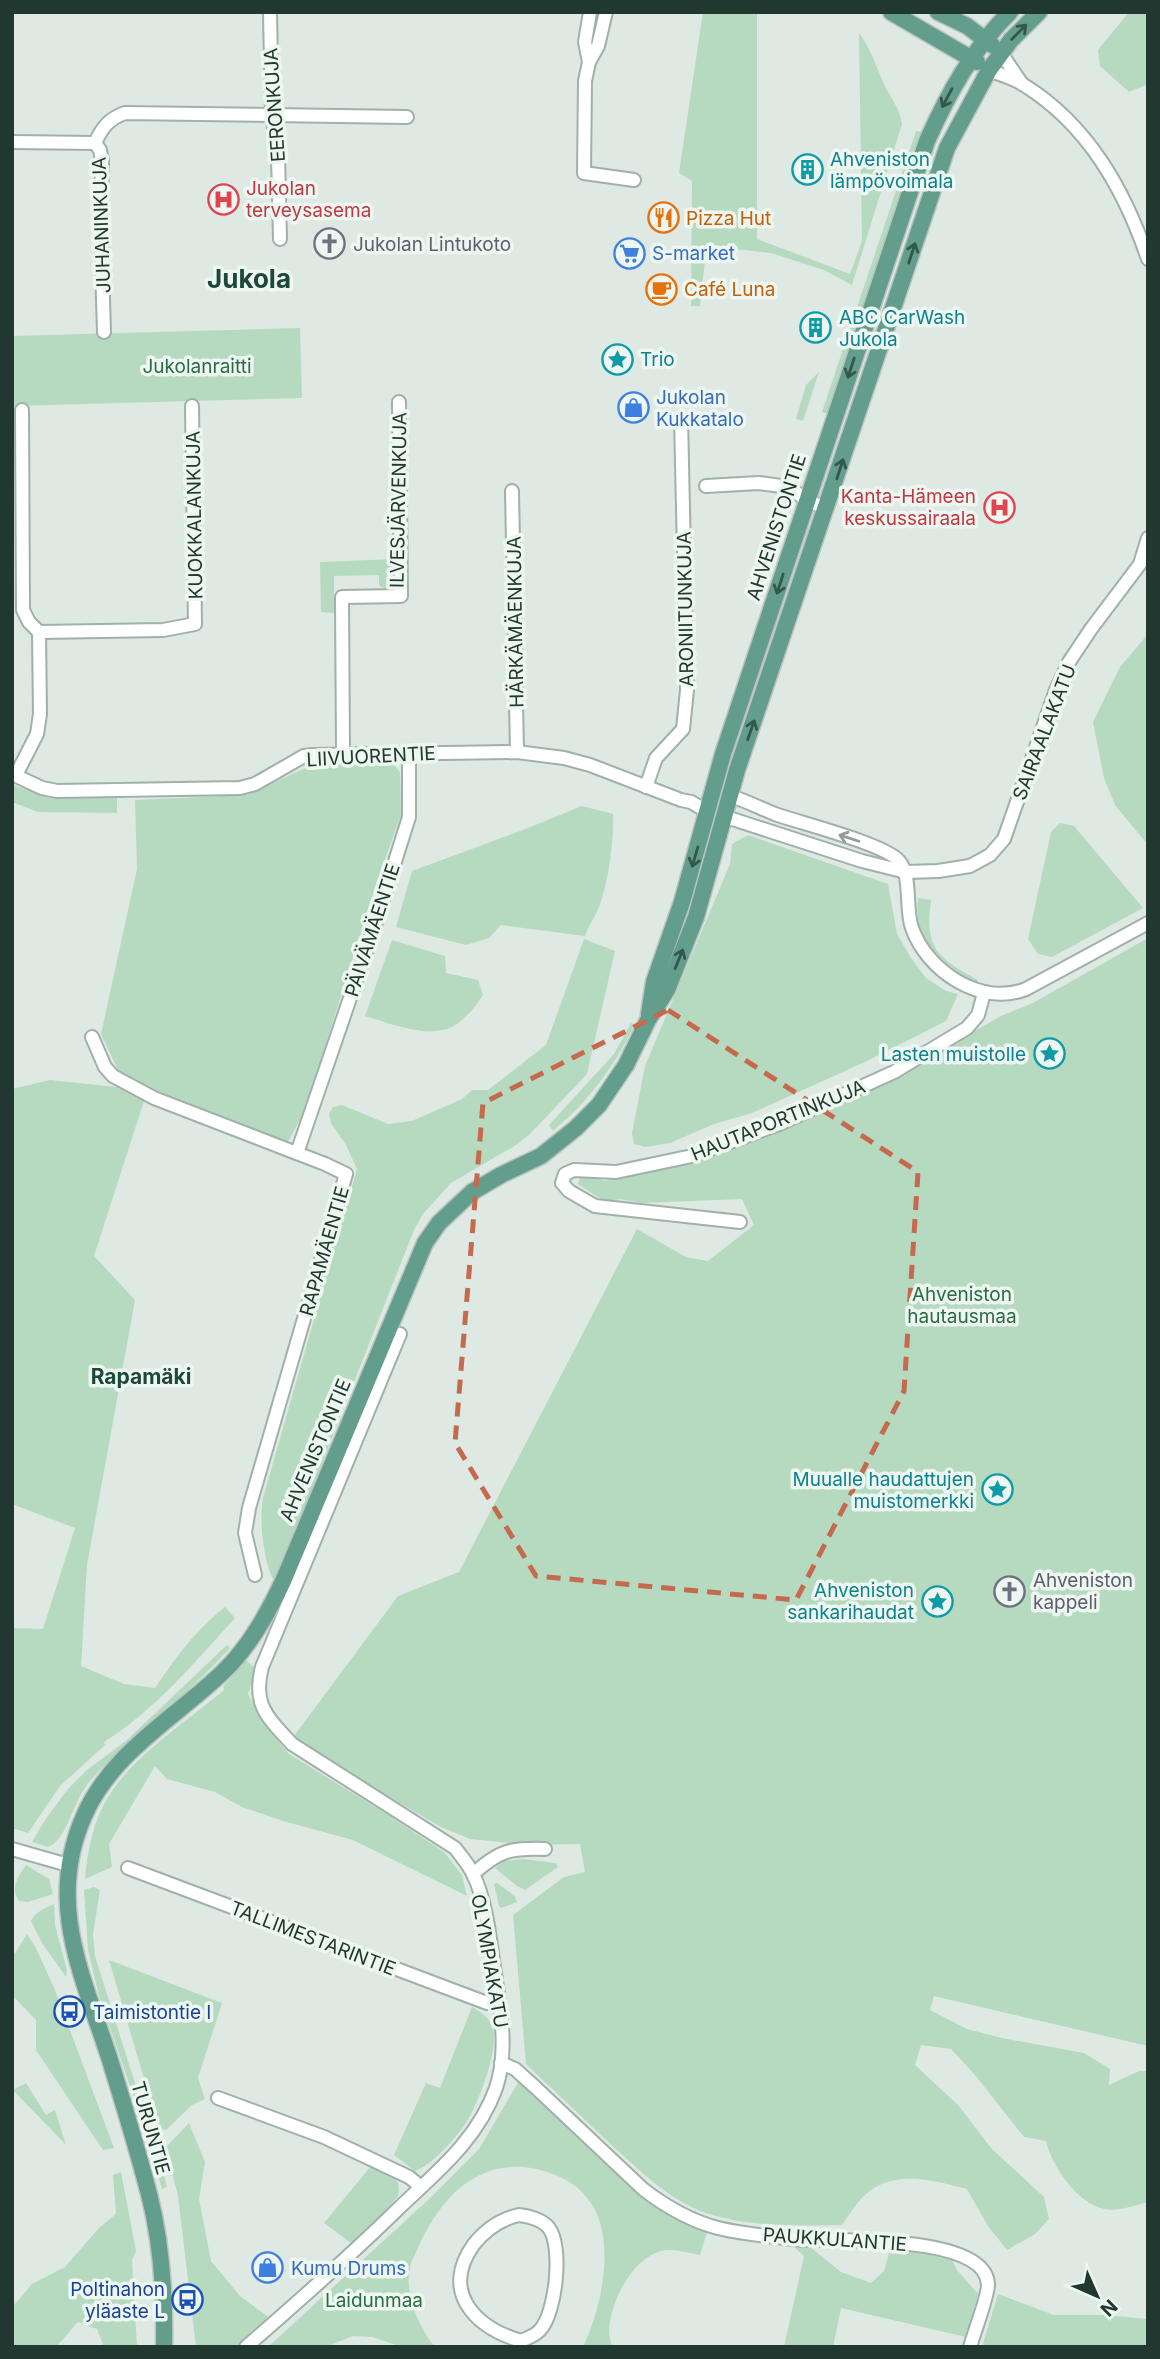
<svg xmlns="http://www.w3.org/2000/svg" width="1160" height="2359" viewBox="0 0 1160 2359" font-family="Inter,sans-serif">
<rect width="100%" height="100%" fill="#dee9e3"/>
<g fill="#b6dabf">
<path d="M703 12H757V239L850 274 862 241 859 33C871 49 876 66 884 84 891 99 899 106 902 124L852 285 824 270 771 253 725 248 724 262 705 260 700 306H691L692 181 679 173Z"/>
<polygon points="1129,12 1148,12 1148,84 1129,92 1100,66 1098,50"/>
<polygon points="916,131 922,132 828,414 822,412"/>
<polygon points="300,328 302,398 12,406 12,336"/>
<polygon points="819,372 803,421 796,419 806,385"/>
<path d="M395 559V581C392 587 385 591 379 585V575L334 576V613L321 612 320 562Z"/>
<polygon points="1148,634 1148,845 1115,805 1104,778 1093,722 1120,667"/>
<polygon points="391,762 400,772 401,815 377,882 305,1110 288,1142 156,1090 118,1070 101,1034 137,869 135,800 247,795 314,764"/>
<polygon points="12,785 52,798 117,797 117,813 38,812 12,802"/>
<path d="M582 806 613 814C614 838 609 878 601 901 598 913 589 924 585 936L501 925 489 938 466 945 396 927 412 871 528 828Z"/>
<polygon points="1060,823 1074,826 1143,908 1052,957 1038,954 1028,939 1051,832"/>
<polygon points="748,835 888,884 897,934 911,958 926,978 946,991 958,994 946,1021 867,1061 752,1113 714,1124 670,1143 645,1147 634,1144 632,1133 645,1066 730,864 732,844"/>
<path d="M918 898 931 900C924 949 938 958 978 980L977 984C939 967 913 944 918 898Z"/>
<path d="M1148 938V2046L934 1996 930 2010 967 2029 1002 2038 1084 2053 1110 2069 1109 2085 1139 2071H1148V2202C1136 2205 1117 2212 1105 2209 1077 2204 1052 2166 1046 2141L1024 2137 975 2075 951 2049 921 2045 915 2065 958 2105 991 2148 1044 2197 1049 2219 1035 2234 1007 2250 988 2226 967 2189C933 2180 894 2169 866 2194 857 2202 849 2215 842 2225 796 2226 746 2227 703 2212 664 2197 634 2165 604 2138 578 2113 552 2089 526 2064L513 1915 564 1877 585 1872 580 1844 531 1845 470 1839 439 1826 314 1752 294 1736 398 1596 459 1572 637 1229 686 1257 708 1261 754 1225 742 1199 643 1203 620 1199 604 1201 578 1184 581 1174 606 1181 731 1149 896 1077 1001 1016 1033 1003Z"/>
<path d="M584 939 615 951 587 1074 530 1134 516 1145 451 1183 423 1214 414 1230 294 1534 275 1579H273C263 1559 259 1520 263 1498L357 1169 346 1145 331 1123 329 1114 333 1107 342 1105 388 1124 412 1121 462 1099 472 1090H488L546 1045Z"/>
<path d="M392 940 445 956 446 973 478 980 483 995C475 1007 465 1020 452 1027 428 1039 389 1023 365 1016Z"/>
<path d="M631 1023 635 1024C614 1067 589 1101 553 1131L549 1125 614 1054Z"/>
<path d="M50 1080 116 1087 144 1101 94 1256 135 1300 87 1565 81 1666 124 1684 155 1688C178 1655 193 1633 225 1607L235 1618C195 1662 154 1711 104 1742L105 1745 60 1786 28 1833 12 1828V1628L43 1629 75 1528 12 1504V1089Z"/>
<path d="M227 1645 230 1648C212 1668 193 1686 173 1704 143 1730 112 1754 87 1785 73 1802 67 1840 48 1847L32 1842 45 1820 68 1789 87 1770 127 1740Z"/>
<path d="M246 1660 256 1669 248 1694 264 1724 289 1754 385 1813 444 1852 462 1875 467 1896 353 1840 283 1821 242 1807 215 1792 167 1779 155 1766 109 1844 112 1867 85 1879C87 1855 92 1828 103 1806 126 1760 185 1723 224 1690L223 1687Z"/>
<polygon points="523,1859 556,1863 558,1867 525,1890 517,1886 495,1868 504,1861"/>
<path d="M26 1865 49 1879 53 1894 28 1902 19 1901C10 1888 18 1876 26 1865Z"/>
<polygon points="497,1883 515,1896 517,1902 501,1908 499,1906 494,1884"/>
<polygon points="94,1887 100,1890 93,1934 95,1956 166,2182 167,2187 162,2189 138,2109 99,1996 88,1950 84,1890"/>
<path d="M54 1904 55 1925 67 1970 66 1977 42 1943 31 1921C36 1911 44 1909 54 1904Z"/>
<polygon points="27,1934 36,1948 55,1990 114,2148 103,2150 36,2050 36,2020 14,1997 12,1958"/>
<polygon points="109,1960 222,2003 198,2078 205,2099 192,2105 166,2130 159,2129"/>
<path d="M472 2007C481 2012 487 2016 492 2025 500 2046 481 2095 471 2114 463 2131 432 2166 415 2171L394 2155 426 2083 440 2088Z"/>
<path d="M519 2081 650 2202 686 2222 708 2229 700 2255C688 2253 673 2248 661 2251 632 2259 610 2302 609 2331 609 2336 611 2342 612 2347H583C601 2309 615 2247 594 2208 583 2188 565 2177 544 2171 482 2153 441 2195 418 2248 415 2255 411 2261 410 2268 404 2293 419 2328 435 2347H402L372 2337 353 2336 325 2347H268L429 2199 479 2149Z"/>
<polygon points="26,2083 46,2115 55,2110 66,2145 13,2090"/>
<polygon points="189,2123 205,2162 199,2199 211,2261 240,2296 271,2319 236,2347 196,2347 178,2196 166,2147"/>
<path d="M371 2166C387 2174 403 2175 398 2196L355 2246 324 2223Z"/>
<polygon points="121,2172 136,2251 132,2260 137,2347 104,2347 97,2329 78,2322 56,2347 12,2347 12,2303 15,2304 32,2284 65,2267 99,2228 116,2214 113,2175"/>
<polygon points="804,2242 841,2272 871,2283 884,2271 891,2247 952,2260 957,2270 978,2294 966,2337 841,2308 833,2347 784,2347 804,2256 795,2248"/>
<polygon points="998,2294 1054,2315 1106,2315 1148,2319 1148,2347 982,2347"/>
</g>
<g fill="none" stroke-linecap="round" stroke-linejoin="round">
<defs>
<g id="minor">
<polyline points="270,12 272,114 278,155 280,239"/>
<polyline points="590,12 585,42 589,62 585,81 584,173 634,180"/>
<polyline points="1001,53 1022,84"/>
<polyline points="589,62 598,46 606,12"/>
<path d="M989 70C1001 75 1014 78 1024 85 1088 125 1124 189 1148 259"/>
<polyline points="12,142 95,143"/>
<path d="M104 332 101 232 102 160 100 150 95 143C102 128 108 119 125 113L407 117"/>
<polyline points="706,486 759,483 781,486 793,490 807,501 827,508"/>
<polyline points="512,491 517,752"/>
<polyline points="39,632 163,630 195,624 192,406"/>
<polyline points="343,754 342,597 401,596 399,402"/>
<polyline points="12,774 42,788 57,791 240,788 255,784 304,756 312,755 517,752 564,758 590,765 681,800 691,802 708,812"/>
<polyline points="16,775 37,734 40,714 39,632 29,622 23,610 22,410"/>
<polyline points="646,787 656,758 683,729 687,690 681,418"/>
<path d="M731 796C746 801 760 808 775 814 800 823 885 844 899 861 912 876 905 909 912 928 927 971 981 1007 1026 989L1148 923"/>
<polyline points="726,817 862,861 906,872 938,871 970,866 990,855 1004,839 1056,690 1069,662 1091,629 1140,564 1148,538"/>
<polyline points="92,1037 105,1067 113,1076 154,1098 325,1164 346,1174 249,1508 245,1533 255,1575"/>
<polyline points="297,1153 375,925 409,817 409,753"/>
<polyline points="740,1222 595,1206 569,1191 562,1183 565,1174 574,1170 616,1172 692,1156 779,1124 894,1072 967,1028 978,1015 984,993"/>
<polyline points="12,1849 68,1865"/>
<polyline points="128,1868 487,2003 499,2002"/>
<path d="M473 1874C500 1850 510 1848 545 1849"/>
<path d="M501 2063 515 2069 535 2087 643 2189C665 2206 691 2221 718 2228 742 2234 768 2236 792 2239 828 2242 987 2232 988 2285 988 2296 974 2333 970 2347"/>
<polyline points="218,2098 324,2137 409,2177 421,2187"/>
<path d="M519 2215C529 2216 543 2220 549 2228 563 2247 556 2313 540 2330 535 2336 527 2338 521 2341 474 2327 440 2291 474 2244 486 2229 501 2219 519 2215Z"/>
<path d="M246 2347C299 2301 350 2256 400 2207 437 2172 478 2139 496 2088 509 2049 500 2008 494 1967 490 1939 486 1900 473 1874 469 1865 461 1856 455 1848L292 1744C268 1718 252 1705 262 1667L400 1334"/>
</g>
<g id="major">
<polyline points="891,12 977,62"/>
<polyline points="938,12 967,26 992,45"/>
<path d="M649 1014 654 982 682 902 723 754 927 141C949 92 972 50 1010 12"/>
<path d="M164 2347C165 2296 162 2244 149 2194 137 2148 123 2102 109 2057 82 1974 46 1902 84 1816 111 1753 175 1718 223 1672 250 1646 268 1613 284 1579L425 1243 439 1223 472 1192 501 1175 541 1156 576 1128 599 1105 626 1065 648 1020 667 990 696 917 737 770 947 148 989 70 1011 40 1039 12"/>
</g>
</defs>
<use href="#minor" stroke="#a1b0aa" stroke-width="16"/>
<use href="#major" stroke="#bcc3c1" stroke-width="19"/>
<use href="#minor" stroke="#fff" stroke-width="12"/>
<use href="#major" stroke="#639e8c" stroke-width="16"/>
</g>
<defs><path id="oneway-shaft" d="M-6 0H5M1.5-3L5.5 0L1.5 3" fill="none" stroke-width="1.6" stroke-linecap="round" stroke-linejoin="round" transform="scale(1.75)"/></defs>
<g stroke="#34574c">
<use href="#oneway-shaft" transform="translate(1019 32) rotate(-45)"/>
<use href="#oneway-shaft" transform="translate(947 98) rotate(118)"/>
<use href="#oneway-shaft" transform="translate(912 253) rotate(-72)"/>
<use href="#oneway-shaft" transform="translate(851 368) rotate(108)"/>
<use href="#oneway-shaft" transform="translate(840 469) rotate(-72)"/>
<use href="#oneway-shaft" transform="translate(780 584) rotate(108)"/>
<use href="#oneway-shaft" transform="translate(751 730) rotate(-71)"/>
<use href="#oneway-shaft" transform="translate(695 857) rotate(106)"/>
<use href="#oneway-shaft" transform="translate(679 959) rotate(-68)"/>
</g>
<use stroke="#909c98" href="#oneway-shaft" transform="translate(849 838) rotate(-162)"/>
<path fill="none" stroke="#c56a4e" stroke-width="5" stroke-dasharray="14 9" stroke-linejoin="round" d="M668 1010 918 1172 904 1391 796 1600 536 1576 455 1443 483 1103Z"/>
<defs>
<symbol id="building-ring" viewBox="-11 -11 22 22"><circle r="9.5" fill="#eef6f1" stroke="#0f9aa8" stroke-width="1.5"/><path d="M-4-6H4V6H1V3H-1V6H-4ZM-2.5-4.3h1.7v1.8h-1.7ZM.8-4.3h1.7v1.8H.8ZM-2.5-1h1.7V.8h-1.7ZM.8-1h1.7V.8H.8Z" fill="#0f9aa8"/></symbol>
<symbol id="hospital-ring" viewBox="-11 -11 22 22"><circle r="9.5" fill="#eef6f1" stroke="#e0444e" stroke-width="1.5"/><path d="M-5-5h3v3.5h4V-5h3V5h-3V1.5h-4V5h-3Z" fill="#e0444e"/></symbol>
<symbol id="restaurant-ring" viewBox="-11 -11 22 22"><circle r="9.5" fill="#eef6f1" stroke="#e8710a" stroke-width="1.5"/><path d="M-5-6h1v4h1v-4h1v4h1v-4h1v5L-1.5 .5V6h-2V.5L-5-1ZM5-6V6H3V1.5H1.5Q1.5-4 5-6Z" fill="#e8710a"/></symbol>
<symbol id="church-ring" viewBox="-11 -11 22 22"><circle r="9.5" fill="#eef6f1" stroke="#6b7280" stroke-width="1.5"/><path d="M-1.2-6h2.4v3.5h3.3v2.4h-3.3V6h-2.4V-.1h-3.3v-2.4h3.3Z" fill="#6b7280"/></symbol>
<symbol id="supermarket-ring" viewBox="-11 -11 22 22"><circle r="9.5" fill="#eef6f1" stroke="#3f7fe0" stroke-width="1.5"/><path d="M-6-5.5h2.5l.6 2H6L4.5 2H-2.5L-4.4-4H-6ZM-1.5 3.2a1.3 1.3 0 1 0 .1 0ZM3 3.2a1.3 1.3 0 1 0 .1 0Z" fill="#3f7fe0"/></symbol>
<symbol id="cafe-ring" viewBox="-11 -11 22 22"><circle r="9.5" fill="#eef6f1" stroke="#e8710a" stroke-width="1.5"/><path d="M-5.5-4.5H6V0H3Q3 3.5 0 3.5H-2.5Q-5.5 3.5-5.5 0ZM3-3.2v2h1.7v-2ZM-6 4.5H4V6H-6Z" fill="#e8710a"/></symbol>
<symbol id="sight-ring" viewBox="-11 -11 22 22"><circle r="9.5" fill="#eef6f1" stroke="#0f9aa8" stroke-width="1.5"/><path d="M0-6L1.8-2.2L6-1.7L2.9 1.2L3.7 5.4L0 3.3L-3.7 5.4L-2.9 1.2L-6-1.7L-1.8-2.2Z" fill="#0f9aa8"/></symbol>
<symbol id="shop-ring" viewBox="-11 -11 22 22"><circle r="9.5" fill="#eef6f1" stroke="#3f7fe0" stroke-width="1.5"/><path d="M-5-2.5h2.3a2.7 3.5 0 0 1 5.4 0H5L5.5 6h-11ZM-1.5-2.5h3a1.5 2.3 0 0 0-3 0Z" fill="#3f7fe0"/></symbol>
<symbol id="bus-ring" viewBox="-11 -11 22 22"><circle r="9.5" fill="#eef6f1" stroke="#1a4fb4" stroke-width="1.5"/><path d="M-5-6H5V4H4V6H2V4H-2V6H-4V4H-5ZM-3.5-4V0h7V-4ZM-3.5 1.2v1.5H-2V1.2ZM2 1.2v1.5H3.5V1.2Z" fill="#1a4fb4"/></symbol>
</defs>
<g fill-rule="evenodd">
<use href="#building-ring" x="790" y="152" width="35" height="35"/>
<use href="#hospital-ring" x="206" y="182" width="35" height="35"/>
<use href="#restaurant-ring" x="646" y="200" width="35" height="35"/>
<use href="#church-ring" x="312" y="226" width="35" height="35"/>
<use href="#supermarket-ring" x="612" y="236" width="35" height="35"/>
<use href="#cafe-ring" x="644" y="272" width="35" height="35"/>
<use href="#building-ring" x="798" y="310" width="35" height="35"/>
<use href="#sight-ring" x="600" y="342" width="35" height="35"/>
<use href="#shop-ring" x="616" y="390" width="35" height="35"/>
<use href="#hospital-ring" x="982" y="490" width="35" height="35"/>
<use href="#sight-ring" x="1032" y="1036" width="35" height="35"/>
<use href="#sight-ring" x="980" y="1472" width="35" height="35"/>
<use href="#church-ring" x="992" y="1574" width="35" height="35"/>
<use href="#sight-ring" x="920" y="1584" width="35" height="35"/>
<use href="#bus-ring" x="52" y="1994" width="35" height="35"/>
<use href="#shop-ring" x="250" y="2250" width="35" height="35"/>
<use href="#bus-ring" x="170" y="2282" width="35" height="35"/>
</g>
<g text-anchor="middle" stroke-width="7" stroke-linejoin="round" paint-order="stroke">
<g font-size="19" fill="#203830" stroke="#eef6f1">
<text transform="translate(274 105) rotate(-94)" y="7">EERONKUJA</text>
<text transform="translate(101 225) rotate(-92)" y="7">JUHANINKUJA</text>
<text transform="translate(398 500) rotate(-89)" y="7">ILVESJÄRVENKUJA</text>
<text transform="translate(194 515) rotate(-91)" y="7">KUOKKALANKUJA</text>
<text transform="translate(776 527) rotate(-72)" y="7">AHVENISTONTIE</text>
<text transform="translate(685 609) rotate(-91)" y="7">ARONIITUNKUJA</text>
<text transform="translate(515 622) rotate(-91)" y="7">HÄRKÄMÄENKUJA</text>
<text transform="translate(1044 732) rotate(-69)" y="7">SAIRAALAKATU</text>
<text transform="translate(371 756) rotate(-3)" y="7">LIIVUORENTIE</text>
<text transform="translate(372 930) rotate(-72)" y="7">PÄIVÄMÄENTIE</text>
<text transform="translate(778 1120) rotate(-22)" y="7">HAUTAPORTINKUJA</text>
<text transform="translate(324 1251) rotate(-74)" y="7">RAPAMÄENTIE</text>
<text transform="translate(315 1450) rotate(-67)" y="7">AHVENISTONTIE</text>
<text transform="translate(313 1938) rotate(21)" y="7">TALLIMESTARINTIE</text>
<text transform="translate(490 1961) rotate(80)" y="7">OLYMPIAKATU</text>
<text transform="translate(151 2128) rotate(74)" y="7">TURUNTIE</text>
<text transform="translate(835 2239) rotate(4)" y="7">PAUKKULANTIE</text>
</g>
<g font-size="19" fill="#0d838f" stroke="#eef6f1" text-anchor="start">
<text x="830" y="166">Ahveniston<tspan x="830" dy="22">lämpövoimala</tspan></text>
<text x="839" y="324">ABC CarWash<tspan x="839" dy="22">Jukola</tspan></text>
<text x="640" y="366">Trio</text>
<text x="1026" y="1061" text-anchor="end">Lasten muistolle</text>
<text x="974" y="1486" text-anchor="end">Muualle haudattujen<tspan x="974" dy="22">muistomerkki</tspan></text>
<text x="914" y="1597" text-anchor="end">Ahveniston<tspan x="914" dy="22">sankarihaudat</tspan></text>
</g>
<g font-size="19" fill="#be3a42" stroke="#eef6f1" text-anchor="start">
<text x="246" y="195">Jukolan<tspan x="246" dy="22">terveysasema</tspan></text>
<text x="976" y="503" text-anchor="end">Kanta-Hämeen<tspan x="976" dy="22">keskussairaala</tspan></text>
</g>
<g font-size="19" fill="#c56008" stroke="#eef6f1" text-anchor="start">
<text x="686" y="225">Pizza Hut</text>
<text x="684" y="296">Café Luna</text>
</g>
<g font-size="19" fill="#5b616d" stroke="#eef6f1" text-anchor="start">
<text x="353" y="251">Jukolan Lintukoto</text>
<text x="1033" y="1587">Ahveniston<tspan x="1033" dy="22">kappeli</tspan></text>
</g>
<g font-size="19" fill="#366cbe" stroke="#eef6f1" text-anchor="start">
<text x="652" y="260">S-market</text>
<text x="656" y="404">Jukolan<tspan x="656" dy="22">Kukkatalo</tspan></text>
<text x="291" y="2275">Kumu Drums</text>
</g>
<g font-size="19" fill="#2b6d42" stroke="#eef6f1">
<text x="197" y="373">Jukolanraitti</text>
<text x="962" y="1301">Ahveniston<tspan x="962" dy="22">hautausmaa</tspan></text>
<text x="374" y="2307">Laidunmaa</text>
</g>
<g font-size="19" fill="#164399" stroke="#eef6f1" text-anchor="start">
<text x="93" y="2019">Taimistontie I</text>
<text x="165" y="2296" text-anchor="end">Poltinahon<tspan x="165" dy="22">yläaste L</tspan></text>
</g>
<g font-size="21" font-weight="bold" fill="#1d493c" stroke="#eef6f1">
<text x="141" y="1384">Rapamäki</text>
</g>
<g font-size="26" font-weight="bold" fill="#1d493c" stroke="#eef6f1">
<text x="249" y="288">Jukola</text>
</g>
</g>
<rect width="1160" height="2359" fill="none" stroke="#203830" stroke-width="28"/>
<g transform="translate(1097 2296) rotate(135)" stroke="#eef6f1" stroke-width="5" paint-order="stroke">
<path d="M0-5L12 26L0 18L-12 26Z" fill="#203830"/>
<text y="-10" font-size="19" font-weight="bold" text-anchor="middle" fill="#203830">N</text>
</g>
</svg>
